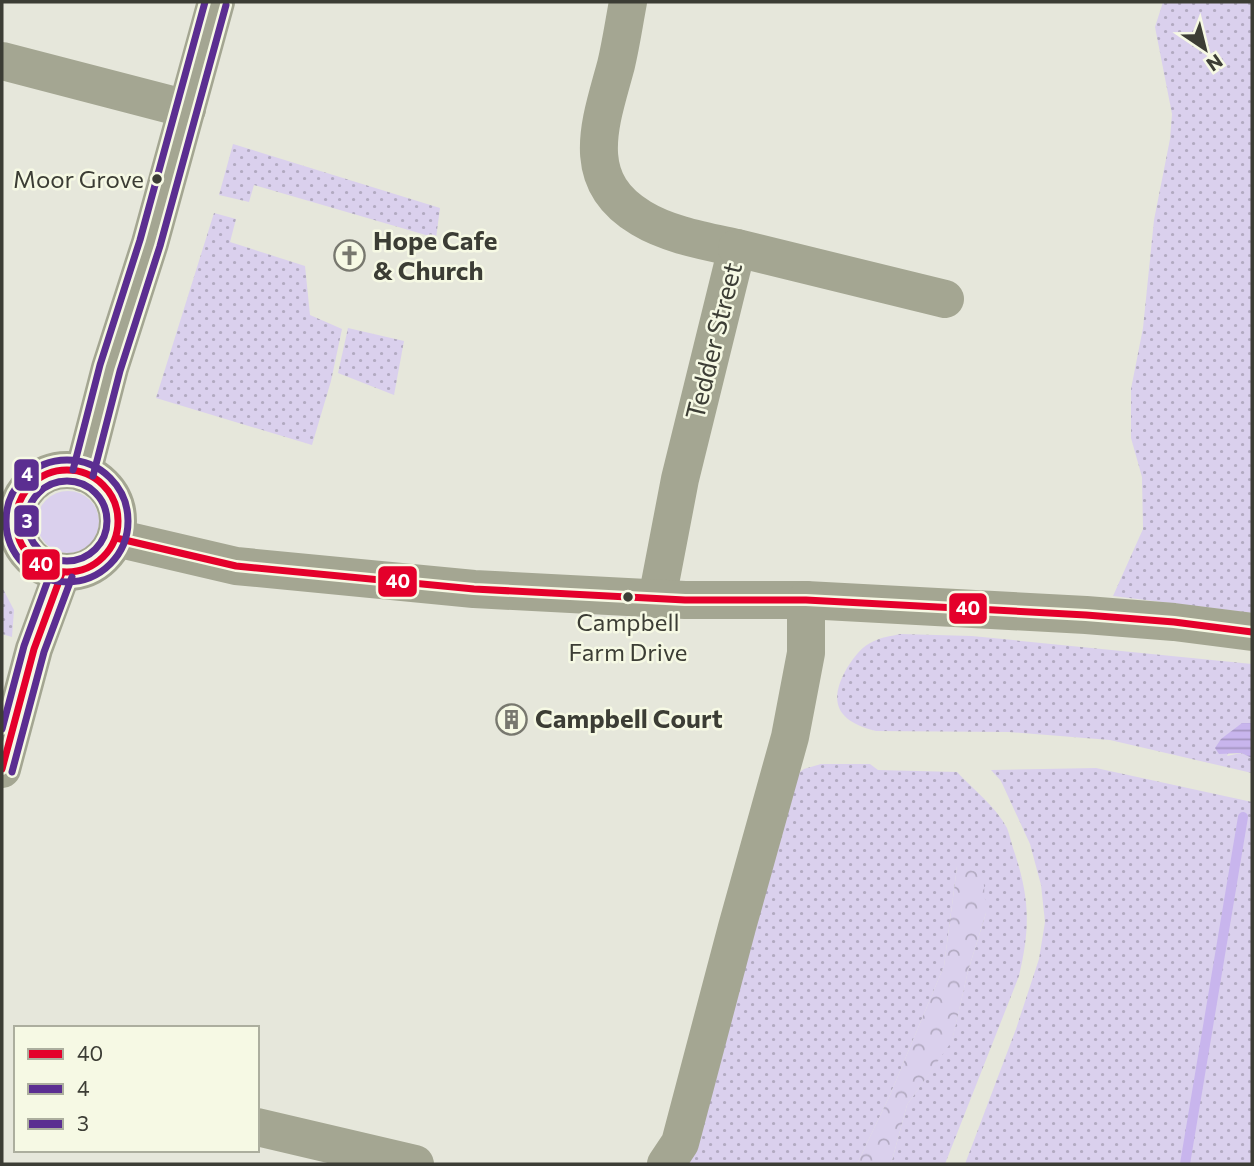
<svg xmlns="http://www.w3.org/2000/svg" width="1254" height="1166" viewBox="0 0 1254 1166" font-family="Commissioner,sans-serif">
<defs>
<pattern id="grass-dots" width="8" height="8" patternUnits="userSpaceOnUse" patternTransform="scale(1.75)"><rect width="8" height="8" fill="#dad0ed"/><path d="M2 2h.1M6 6h.1" fill="none" stroke="#b2aac1" stroke-width="1.8" stroke-linecap="round"/></pattern>
<pattern id="forest-crowns" width="20" height="18" patternUnits="userSpaceOnUse" patternTransform="scale(1.75)"><rect width="20" height="18" fill="#dad0ed"/><path d="M2 6a3 3 0 1 1 6 0M12 15a3 3 0 1 1 6 0" fill="none" stroke="#b2aac1"/></pattern>
<pattern id="water-rules" width="6" height="5" patternUnits="userSpaceOnUse" patternTransform="scale(1.75)"><rect width="6" height="5" fill="#c8b5ed"/><path d="M0 2.5h6" fill="none" stroke="#a494c1"/></pattern>
</defs>
<rect width="100%" height="100%" fill="#e6e7db"/>
<g fill="url(#grass-dots)">
<polygon points="1163,2 1252,2 1252,613 1113,596 1143,529 1142,477 1131,438 1131,389 1143,328 1154,220 1170,139 1172,114 1155,27"/>
<polygon points="233,144 440,208 436,238 254,185 249,202 219,195"/>
<polygon points="214,213 236,219 230,242 305,266 310,315 342,329 331,381 312,445 156,398"/>
<polygon points="348,328 404,341 394,395 338,373"/>
<polygon points="2,587 14,610 12,637 2,634"/>
<path d="M900 634 972 636 1252 664V723H1242L1227 756 1241 753 1252 758V773L1110 740 1009 732 876 731C838 722 827 703 847 668 854 657 862 646 874 641 882 637 892 636 900 634Z"/>
<path d="M821 764H870L878 770 957 772C973 789 996 807 1007 828 1010 836 1012 846 1015 854 1030 900 1030 929 1019 976L945 1164H891L907 1105 952 1040 968 971 986 913 957 867 944 966 890 1095 857 1164H688L791 779 804 769Z"/>
<polygon points="1096,768 1252,802 1252,1164 965,1164 1016,1029 1039,959 1045,922 1041,885 1030,844 1001,781 991,770"/>
</g>
<polygon fill="url(#forest-crowns)" points="957,867 983,873 986,913 968,971 952,1041 907,1105 891,1164 857,1164 890,1095 944,966"/>
<circle fill="#dad0ed" cx="68" cy="522" r="31"/>
<polygon fill="url(#water-rules)" points="1242,723 1252,723 1252,758 1241,753 1219,754 1215,748 1221,739"/>
<g fill="none" stroke-linecap="round" stroke-linejoin="round">
<polyline stroke="#c8b5ed" stroke-width="10" points="1185,1164 1243,817"/>
<g stroke="#a4a692" stroke-width="38">
<path d="M628 2C624 23 621 44 616 65 601 121 577 180 641 218 669 235 705 241 737 248L680 479 657 599"/>
<polyline points="2,61 187,109"/>
<polyline points="737,248 945,299"/>
<circle cx="67" cy="521" r="51"/>
<polyline points="83,473 110,368 150,243 216,2"/>
<polyline points="116,538 236,566 474,589 685,600 806,600 1086,615 1174,622 1252,632"/>
<polyline points="2,769 34,649 62,573"/>
<polyline points="257,1127 415,1164"/>
<polyline points="666,1164 680,1143 737,927 790,737 806,653 806,600"/>
</g>
<defs>
<g id="bus-1">
<circle cx="67" cy="521" r="51"/>
<polyline points="116,538 236,566 474,589 685,600 806,600 1086,615 1174,622 1252,632"/>
<polyline points="2,769 34,649 62,573"/>
</g>
<g id="bus-2">
<circle cx="67" cy="521" r="61"/>
<polyline points="93,476 120,371 160,246 226,5"/>
<polyline points="12,772 44,652 72,577"/>
</g>
<g id="bus-3">
<polyline points="73,470 100,365 140,240 205,2"/>
<circle cx="67" cy="521" r="40"/>
<polyline points="2,729 24,646 52,569"/>
</g>
</defs>
<use href="#bus-1" stroke="#f6f9e4" stroke-width="12"/>
<use href="#bus-2" stroke="#f6f9e4" stroke-width="12"/>
<use href="#bus-3" stroke="#f6f9e4" stroke-width="12"/>
<use href="#bus-1" stroke="#e4002b" stroke-width="7"/>
<use href="#bus-2" stroke="#5b2e91" stroke-width="7"/>
<use href="#bus-3" stroke="#5b2e91" stroke-width="7"/>
</g>
<defs>
<symbol id="church-ring" viewBox="-11 -11 22 22"><circle r="9.5" fill="#f6f9e4" stroke="#78786f" stroke-width="1.5"/><path d="M-1.2-6h2.4v3.5h3.3v2.4h-3.3V6h-2.4V-.1h-3.3v-2.4h3.3Z" fill="#78786f"/></symbol>
<symbol id="building-ring" viewBox="-11 -11 22 22"><circle r="9.5" fill="#f6f9e4" stroke="#78786f" stroke-width="1.5"/><path d="M-4-6H4V6H1V3H-1V6H-4ZM-2.5-4.3h1.7v1.8h-1.7ZM.8-4.3h1.7v1.8H.8ZM-2.5-1h1.7V.8h-1.7ZM.8-1h1.7V.8H.8Z" fill="#78786f"/></symbol>
</defs>
<g fill-rule="evenodd">
<use href="#church-ring" x="332" y="238" width="35" height="35"/>
<use href="#building-ring" x="494" y="702" width="35" height="35"/>
</g>
<g fill="#3c3d35" stroke="#f6f9e4" stroke-width="2.5">
<circle cx="157" cy="179" r="6"/>
<circle cx="628" cy="597" r="6"/>
</g>
<g text-anchor="middle" stroke-width="5" stroke-linejoin="round" paint-order="stroke">
<g font-size="24" fill="#3c3d35" stroke="#f6f9e4" text-anchor="end">
<text x="144" y="188">Moor Grove</text>
<text x="628" y="631" text-anchor="middle">Campbell<tspan x="628" dy="30">Farm Drive</tspan></text>
</g>
<g font-size="26" font-weight="bold" fill="#3c3d35" stroke="#f6f9e4" text-anchor="start">
<text x="373" y="250">Hope Cafe<tspan x="373" dy="30">&amp; Church</tspan></text>
<text x="535" y="728">Campbell Court</text>
</g>
<g font-size="26" fill="#3c3d35" stroke="#f6f9e4">
<text transform="translate(714 341) rotate(-76)" y="9">Tedder Street</text>
</g>
</g>
<g stroke="#f6f9e4" stroke-width="2.5">
<rect x="13" y="458" width="27" height="34" rx="7" fill="#5b2e91"/>
<rect x="13" y="504" width="27" height="34" rx="7" fill="#5b2e91"/>
<rect x="21" y="548" width="40" height="33" rx="7" fill="#e4002b"/>
<rect x="377" y="565" width="41" height="33" rx="7" fill="#e4002b"/>
<rect x="948" y="592" width="40" height="33" rx="7" fill="#e4002b"/>
</g>
<g font-size="19" text-anchor="middle" font-weight="bold" fill="#fff">
<text x="27" y="481">4</text>
<text x="27" y="528">3</text>
<text x="41" y="571">40</text>
<text x="398" y="588">40</text>
<text x="968" y="615">40</text>
</g>
<rect width="1254" height="1166" fill="none" stroke="#3c3d35" stroke-width="7"/>
<rect x="14" y="1026" width="245" height="126" fill="#f6f9e4" stroke="#acae9e" stroke-width="2"/>
<rect x="28" y="1049" width="35" height="10" fill="#e4002b" stroke="#acae9e" stroke-width="2"/>
<text x="77" y="1061" font-size="21" fill="#3c3d35">40</text>
<rect x="28" y="1084" width="35" height="10" fill="#5b2e91" stroke="#acae9e" stroke-width="2"/>
<text x="77" y="1096" font-size="21" fill="#3c3d35">4</text>
<rect x="28" y="1119" width="35" height="10" fill="#5b2e91" stroke="#acae9e" stroke-width="2"/>
<text x="77" y="1131" font-size="21" fill="#3c3d35">3</text>
<g transform="translate(1205 49) rotate(145)" stroke="#f6f9e4" stroke-width="5" paint-order="stroke">
<path d="M0-5L12 26L0 18L-12 26Z" fill="#3c3d35"/>
<text y="-10" font-size="19" font-weight="bold" text-anchor="middle" fill="#3c3d35">N</text>
</g>
</svg>
